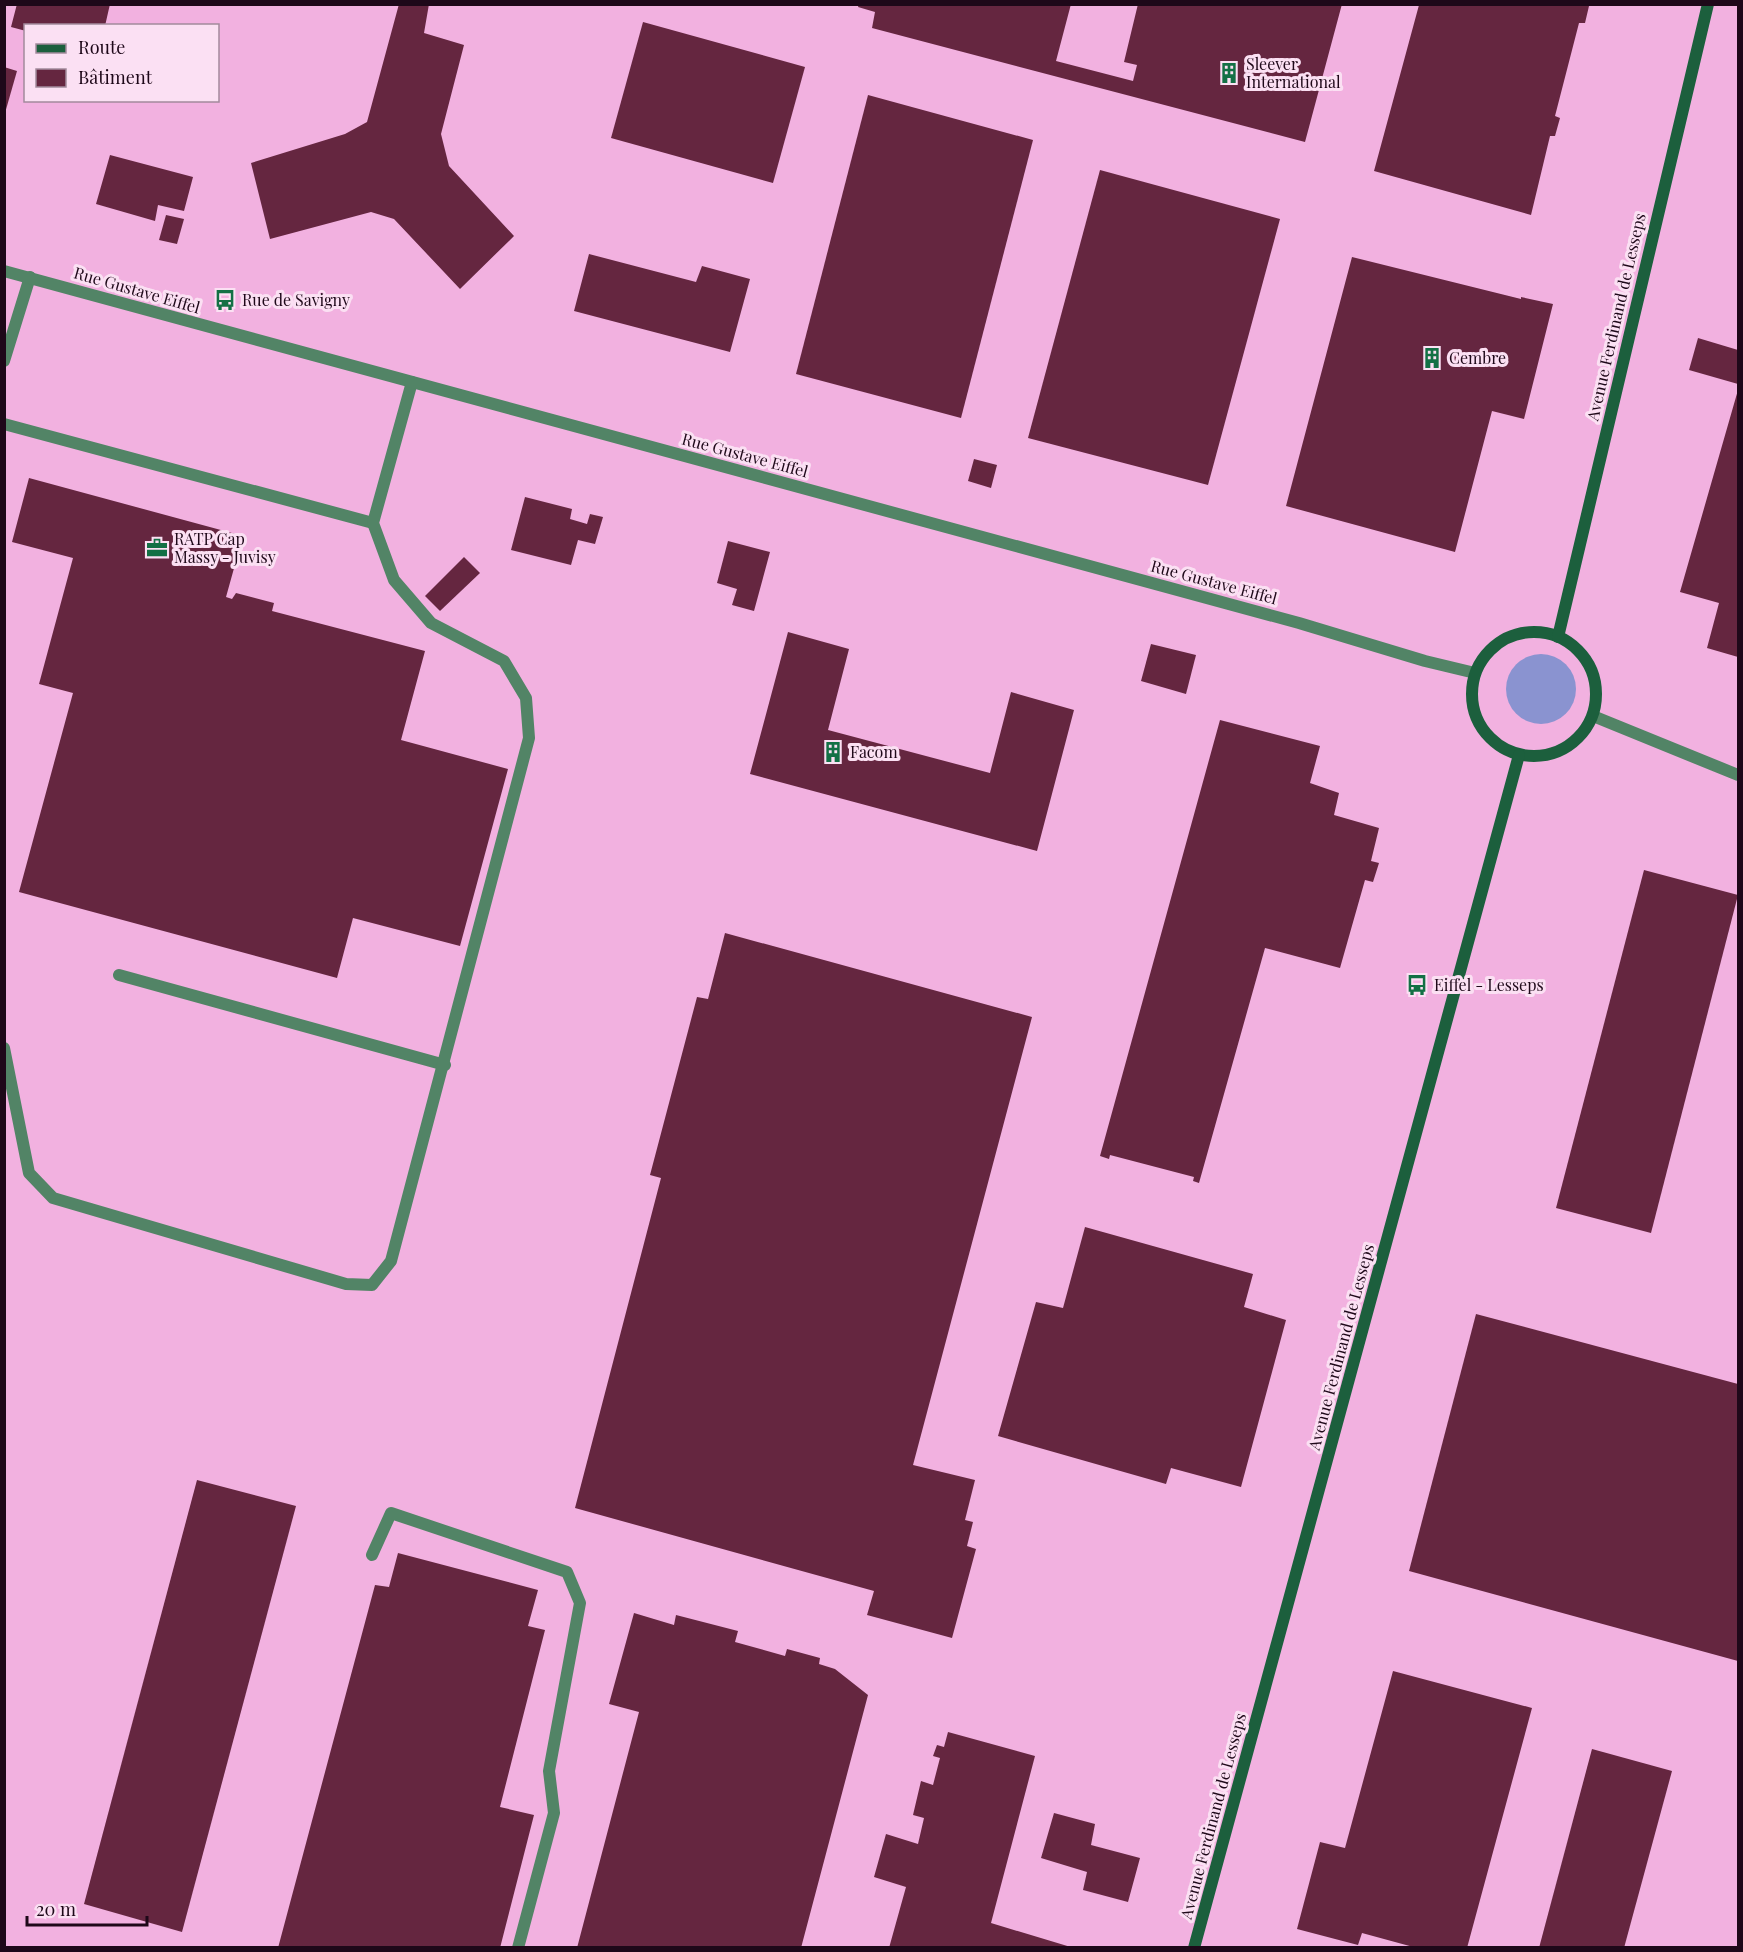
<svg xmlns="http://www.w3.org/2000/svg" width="1743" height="1952" viewBox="0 0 1743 1952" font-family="'Playfair Display',serif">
<rect width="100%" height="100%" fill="#f2b1e0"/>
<circle fill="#8a93d0" cx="1541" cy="689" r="35"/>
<g fill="#652640">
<polygon points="17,4 110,4 105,26 26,26 26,31 11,27"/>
<polygon points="399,4 429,4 424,33 464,45 441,134 449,166 514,236 460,289 394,219 371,212 270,239 251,163 345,134 367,122"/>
<polygon points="859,4 1071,4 1056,61 1133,81 1137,65 1124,62 1138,4 1342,4 1305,142 872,28 875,12 858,7"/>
<polygon points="1419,5 1589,6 1585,23 1579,23 1555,116 1560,118 1555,136 1550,136 1531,215 1374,171"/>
<polygon points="643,22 805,67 773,183 611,138"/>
<polygon points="4,67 17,71 5,113 4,113"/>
<polygon points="868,95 1033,140 961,418 796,374"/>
<polygon points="110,155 193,177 184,211 158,205 155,221 96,204"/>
<polygon points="1100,170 1280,219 1208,485 1028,438"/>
<polygon points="166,215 184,219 177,244 159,240"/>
<polygon points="589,254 696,282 702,266 750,279 730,352 574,311"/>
<polygon points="1352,257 1521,299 1521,297 1553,304 1524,419 1492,411 1455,552 1286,506"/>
<polygon points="1698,338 1738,350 1738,384 1689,370"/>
<polygon points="1738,390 1738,657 1707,648 1719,603 1680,592"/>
<polygon points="974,459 997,465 991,488 968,481"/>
<polygon points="29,478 243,536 226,597 232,599 236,593 274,603 272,611 425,651 401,740 508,769 460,946 353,918 337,978 19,892 73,693 39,684 73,558 12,542"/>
<polygon points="525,497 572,509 570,519 587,524 590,514 603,517 595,544 578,540 571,565 511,550"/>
<polygon points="728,541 770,552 754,611 732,605 737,589 717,583"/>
<polygon points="464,557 480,573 440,611 425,596"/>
<polygon points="788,632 849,649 828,730 990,773 1011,692 1074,710 1037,851 750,774"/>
<polygon points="1151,644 1196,655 1186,694 1141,681"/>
<polygon points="1220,720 1320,746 1310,783 1339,793 1334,815 1379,828 1371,861 1379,863 1373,882 1365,880 1340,968 1265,948 1199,1183 1193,1181 1194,1177 1110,1155 1109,1159 1100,1156"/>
<polygon points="1644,870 1738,895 1651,1233 1556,1208"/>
<polygon points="725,933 1032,1017 913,1465 975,1480 965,1520 973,1522 967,1546 976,1549 952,1638 867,1615 874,1591 575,1508 661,1178 650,1175 697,997 708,999"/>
<polygon points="1085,1227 1253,1274 1244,1307 1286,1320 1241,1487 1171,1468 1166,1484 998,1436 1036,1302 1063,1308"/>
<polygon points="1476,1314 1738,1384 1738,1661 1409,1571"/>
<polygon points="197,1480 296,1506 182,1932 84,1904"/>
<polygon points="398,1553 538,1590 528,1626 545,1630 500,1807 534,1815 500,1948 278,1948 375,1585 389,1587"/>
<polygon points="634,1613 674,1625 676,1615 738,1631 735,1642 785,1656 787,1649 820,1658 819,1664 835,1669 868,1695 801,1948 577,1948 639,1712 609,1704"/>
<polygon points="1393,1671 1532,1708 1467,1948 1417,1948 1362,1933 1358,1945 1297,1929 1320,1842 1345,1848"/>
<polygon points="948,1732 1035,1756 991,1923 1074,1948 889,1948 906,1887 874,1877 886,1834 918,1844 924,1818 913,1815 921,1781 933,1785 940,1758 933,1756 937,1745 944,1747"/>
<polygon points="1592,1749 1672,1771 1624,1948 1539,1948"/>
<polygon points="1054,1813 1095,1824 1091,1845 1140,1858 1128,1902 1083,1890 1087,1872 1041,1858"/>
</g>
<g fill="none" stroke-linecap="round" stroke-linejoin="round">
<g stroke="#528466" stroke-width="12">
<polyline points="4,361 30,277"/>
<polyline points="4,424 373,523"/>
<polyline points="119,975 445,1065"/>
<polyline points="4,1048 29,1173 53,1198 346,1284 372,1285 391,1261 529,738 526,698 504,661 431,623 394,580 373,523 412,382"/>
<polyline points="372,1555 391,1513 567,1572 580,1603 549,1771 554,1813 518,1948"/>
</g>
<g stroke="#528466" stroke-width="12">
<polyline points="4,271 1299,623 1425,661 1475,673"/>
<polyline points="1593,716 1738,775"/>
</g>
<g stroke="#1c5f3d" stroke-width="12">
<circle cx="1534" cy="694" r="62"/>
<polyline points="1558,637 1708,4"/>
<polyline points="1194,1948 1519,755"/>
</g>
</g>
<defs>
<symbol id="building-bare" viewBox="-9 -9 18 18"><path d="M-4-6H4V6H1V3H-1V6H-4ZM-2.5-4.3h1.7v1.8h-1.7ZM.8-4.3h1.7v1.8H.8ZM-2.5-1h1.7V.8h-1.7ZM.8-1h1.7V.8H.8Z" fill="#137045" stroke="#fbe0f3" stroke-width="2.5" paint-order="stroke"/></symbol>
<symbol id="bus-bare" viewBox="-9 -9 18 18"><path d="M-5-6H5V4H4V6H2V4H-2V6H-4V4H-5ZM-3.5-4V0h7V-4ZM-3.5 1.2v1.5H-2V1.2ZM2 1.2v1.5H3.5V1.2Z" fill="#137045" stroke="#fbe0f3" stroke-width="2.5" paint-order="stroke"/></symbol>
<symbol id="office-bare" viewBox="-9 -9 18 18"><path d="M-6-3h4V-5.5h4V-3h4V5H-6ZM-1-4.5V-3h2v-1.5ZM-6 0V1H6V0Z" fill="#137045" stroke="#fbe0f3" stroke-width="2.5" paint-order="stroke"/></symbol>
</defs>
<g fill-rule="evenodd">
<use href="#building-bare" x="1214" y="58" width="30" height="30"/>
<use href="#bus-bare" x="210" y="285" width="30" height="30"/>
<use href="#building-bare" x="1417" y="343" width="30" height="30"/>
<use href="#office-bare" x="142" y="533" width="30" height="30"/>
<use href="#building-bare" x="818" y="737" width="30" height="30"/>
<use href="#bus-bare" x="1402" y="970" width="30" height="30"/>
</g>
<g text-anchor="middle" stroke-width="6" stroke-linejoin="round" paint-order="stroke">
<g font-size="16" fill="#1e0819" stroke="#fbe0f3" text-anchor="start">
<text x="1246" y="70">Sleever<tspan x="1246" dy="18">International</tspan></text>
<text x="242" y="306">Rue de Savigny</text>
<text x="1449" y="364">Cembre</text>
<text x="174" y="545">RATP Cap<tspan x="174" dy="18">Massy - Juvisy</tspan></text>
<text x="850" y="758">Facom</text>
<text x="1434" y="991">Eiffel - Lesseps</text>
</g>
<g font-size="16" fill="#1e0819" stroke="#fbe0f3">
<text transform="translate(137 290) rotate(16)" y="6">Rue Gustave Eiffel</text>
<text transform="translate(1616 317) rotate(-77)" y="6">Avenue Ferdinand de Lesseps</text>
<text transform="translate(745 455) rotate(15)" y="6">Rue Gustave Eiffel</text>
<text transform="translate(1214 582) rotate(15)" y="6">Rue Gustave Eiffel</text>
<text transform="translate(1341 1347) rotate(-75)" y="6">Avenue Ferdinand de Lesseps</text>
<text transform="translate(1213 1816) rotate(-75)" y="6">Avenue Ferdinand de Lesseps</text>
</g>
</g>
<rect width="1743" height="1952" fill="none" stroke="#1e0819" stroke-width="12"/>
<rect x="24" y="24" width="195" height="78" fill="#fbe0f3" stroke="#a38a9c" stroke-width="1.5"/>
<rect x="36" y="44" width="30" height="9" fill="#1c5f3d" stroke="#a38a9c" stroke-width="1.5"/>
<text x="78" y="54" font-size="18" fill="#1e0819">Route</text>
<rect x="36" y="69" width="30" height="18" fill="#652640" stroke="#a38a9c" stroke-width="1.5"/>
<text x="78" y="84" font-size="18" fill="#1e0819">Bâtiment</text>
<path d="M27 1916v9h120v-9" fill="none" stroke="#1e0819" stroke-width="3"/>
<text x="36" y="1916" font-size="18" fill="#1e0819" stroke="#fbe0f3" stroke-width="4.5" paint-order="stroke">20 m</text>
</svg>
